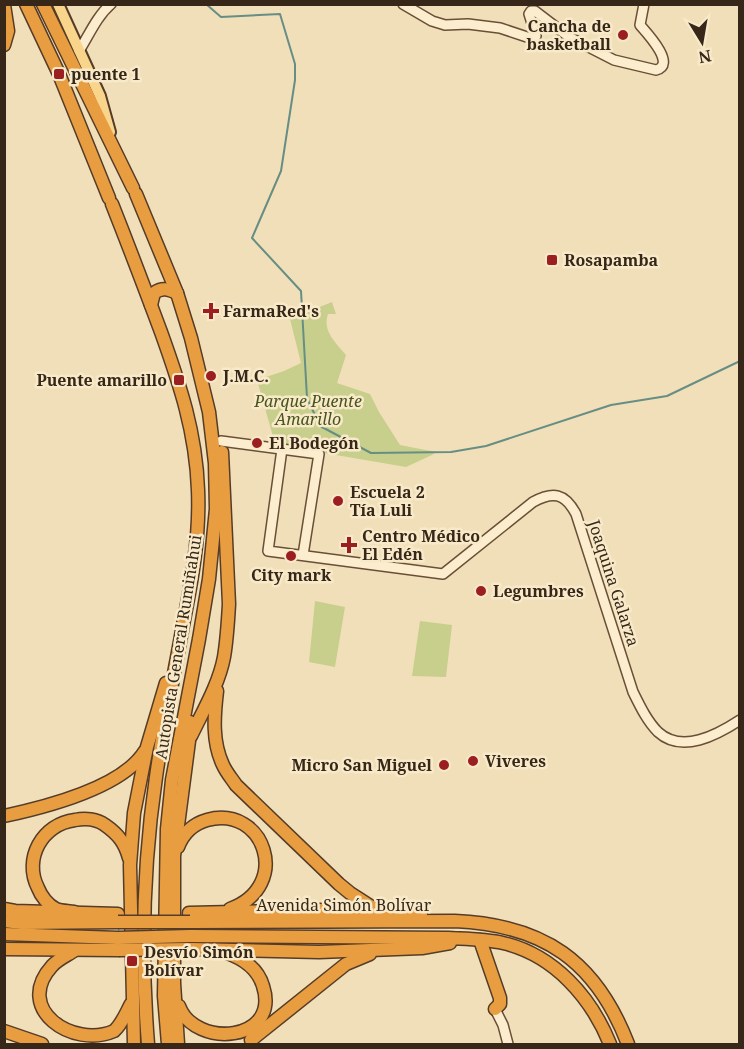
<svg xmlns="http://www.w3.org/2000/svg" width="744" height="1049" viewBox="0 0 744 1049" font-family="'Noto Serif',serif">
<rect width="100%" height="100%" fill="#f1dfb9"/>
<g fill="#c8cf8d">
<path d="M332 302 336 314H328C322 331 336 343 346 355L337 383 370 394 379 412 400 445 436 452 432 455 406 467 324 453 276 447 257 380 284 371 301 363 290 319Z"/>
<polygon points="315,601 345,607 335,667 309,662"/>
<polygon points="420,621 452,625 446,677 412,676"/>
</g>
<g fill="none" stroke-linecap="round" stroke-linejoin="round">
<polyline stroke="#668e84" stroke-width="2" points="206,4 221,17 280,14 295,64 295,80 281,171 252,238 301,291 307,398 320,426 371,453 451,452 486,446 611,405 667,396 740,361"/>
<defs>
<g id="secondary">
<path d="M403 4 432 21 445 25 468 24 500 28 533 39 536 36 529 14 531 11H535L569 37 614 60 656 70C677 65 647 33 640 25L644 4"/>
<path d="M79 51C89 35 97 16 111 4"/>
<polyline points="221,441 319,454 303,555"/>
<path d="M282 449 268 551 443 574 533 502C553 491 565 493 576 514L633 692C640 706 647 721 658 732 682 754 717 735 740 720"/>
<polyline points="495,1009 503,1025 508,1044"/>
</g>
<polyline id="primary" points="58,4 100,96 110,132"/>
<g id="highway">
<polyline points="26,4 59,74 109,198"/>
<polyline points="43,4 133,188"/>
<polyline points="4,5 8,31 4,45"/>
<polyline points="136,194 177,293 191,338 209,412 215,463 216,509 209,579 199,639 172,780 167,829 164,996 168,1044"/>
<path d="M112 204C129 247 145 289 161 332 180 385 196 432 198 490 200 536 192 580 183 625 174 676 163 726 156 777 143 865 141 956 148 1044"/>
<path d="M151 305 154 293C162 287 168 289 177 293"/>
<path d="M217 691C214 716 212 742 223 765 226 772 232 779 236 785L339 884 350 893 378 911"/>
<path d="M191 736C203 711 219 684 224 657 227 639 228 622 229 604L222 452"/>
<path d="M4 816C46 807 122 788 145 751"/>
<path d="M178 847C183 834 193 824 207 820 264 804 293 886 230 909"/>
<polyline points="4,909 15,911 118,914"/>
<path d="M74 912C68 911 61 911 56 909 48 905 41 896 38 888 23 859 42 824 75 820 85 818 97 819 105 825 118 834 125 843 129 858"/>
<polyline points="189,913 316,910 397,911 421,915"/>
<polyline points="4,921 22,923 118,922"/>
<path d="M190 922 455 921C544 925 596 961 628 1044"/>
<polyline points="4,934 118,938"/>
<path d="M190 936 448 938C466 939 485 939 503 943 554 955 591 997 610 1044"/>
<polyline points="480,940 500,998 500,1004 495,1009"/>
<polyline points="4,949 119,950"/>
<polyline points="190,949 319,952 422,948 450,943"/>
<path d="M75 950C68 955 58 959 52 966 13 1009 73 1049 114 1031 122 1024 126 1013 131 1004"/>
<path d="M179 1006C195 1049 281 1042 263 986 258 969 244 959 227 953"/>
<polyline points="4,1031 42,1044"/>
<polyline points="251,1040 346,964 370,954"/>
<polyline points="134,1044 130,865 134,813 147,747 166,683"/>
<polyline points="178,1044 174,983 174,856 189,741 190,722"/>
</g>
</defs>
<use href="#secondary" stroke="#694f37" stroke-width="12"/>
<use href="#primary" stroke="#553c28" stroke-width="14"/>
<use href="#highway" stroke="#553c28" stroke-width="15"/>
<use href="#secondary" stroke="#fbedcd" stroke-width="9"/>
<use href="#primary" stroke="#f9d58c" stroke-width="10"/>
<use href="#highway" stroke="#e99d41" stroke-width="12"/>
<defs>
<g id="highway-bridge">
<polyline points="118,922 190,922"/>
<polyline points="118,938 190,936"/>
<polyline points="119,950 190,949"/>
</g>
</defs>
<use href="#highway-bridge" stroke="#553c28" stroke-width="15" stroke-linecap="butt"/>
<use href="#highway-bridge" stroke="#e99d41" stroke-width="12"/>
</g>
<g fill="#9b1f21" stroke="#f8eac9" stroke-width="2">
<circle cx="623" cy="35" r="6"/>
<rect x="53" y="68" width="12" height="12" rx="3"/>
<rect x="546" y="254" width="12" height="12" rx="3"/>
<path d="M208 302h6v6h6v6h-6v6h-6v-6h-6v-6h6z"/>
<circle cx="211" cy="376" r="6"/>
<rect x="173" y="374" width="12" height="12" rx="3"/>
<circle cx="257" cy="443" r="6"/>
<circle cx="338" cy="501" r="6"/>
<path d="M346 536h6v6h6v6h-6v6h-6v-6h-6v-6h6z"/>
<circle cx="291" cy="556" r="6"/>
<circle cx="481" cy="591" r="6"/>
<circle cx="473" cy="761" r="6"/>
<circle cx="444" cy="765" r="6"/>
<rect x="126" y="955" width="12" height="12" rx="3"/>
</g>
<g text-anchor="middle" stroke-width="5" stroke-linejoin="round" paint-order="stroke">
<g font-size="16" font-weight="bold" fill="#362719" stroke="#f8eac9" text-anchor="start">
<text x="611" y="32" text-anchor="end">Cancha de<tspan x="611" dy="18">basketball</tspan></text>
<text x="71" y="80">puente 1</text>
<text x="564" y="266">Rosapamba</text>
<text x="223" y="317">FarmaRed's</text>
<text x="223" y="382">J.M.C.</text>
<text x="167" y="386" text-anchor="end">Puente amarillo</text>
<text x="269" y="449">El Bodegón</text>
<text x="350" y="498">Escuela 2<tspan x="350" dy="18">Tía Luli</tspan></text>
<text x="362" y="542">Centro Médico<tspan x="362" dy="18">El Edén</tspan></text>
<text x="291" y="581" text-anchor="middle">City mark</text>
<text x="493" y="597">Legumbres</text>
<text x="485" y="767">Viveres</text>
<text x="432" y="771" text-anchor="end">Micro San Miguel</text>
<text x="144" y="958">Desvío Simón<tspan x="144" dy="18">Bolívar</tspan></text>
</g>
<g font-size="16" font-style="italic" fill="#47541e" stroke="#f8eac9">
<text x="308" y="407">Parque Puente<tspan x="308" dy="18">Amarillo</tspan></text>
</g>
<g font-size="16" fill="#362719" stroke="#f8eac9">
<text transform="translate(614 583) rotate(72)" y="6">Joaquina Galarza</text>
<text transform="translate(178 647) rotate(-81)" y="6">Autopista General Rumiñahui</text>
<text x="344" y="911">Avenida Simón Bolívar</text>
</g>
</g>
<rect width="744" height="1049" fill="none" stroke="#362719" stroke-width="12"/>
<g transform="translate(702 42) rotate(169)" stroke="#f8eac9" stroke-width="4.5" paint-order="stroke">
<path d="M0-4.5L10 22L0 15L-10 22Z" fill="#362719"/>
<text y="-9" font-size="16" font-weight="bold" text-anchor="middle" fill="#362719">N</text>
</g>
</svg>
